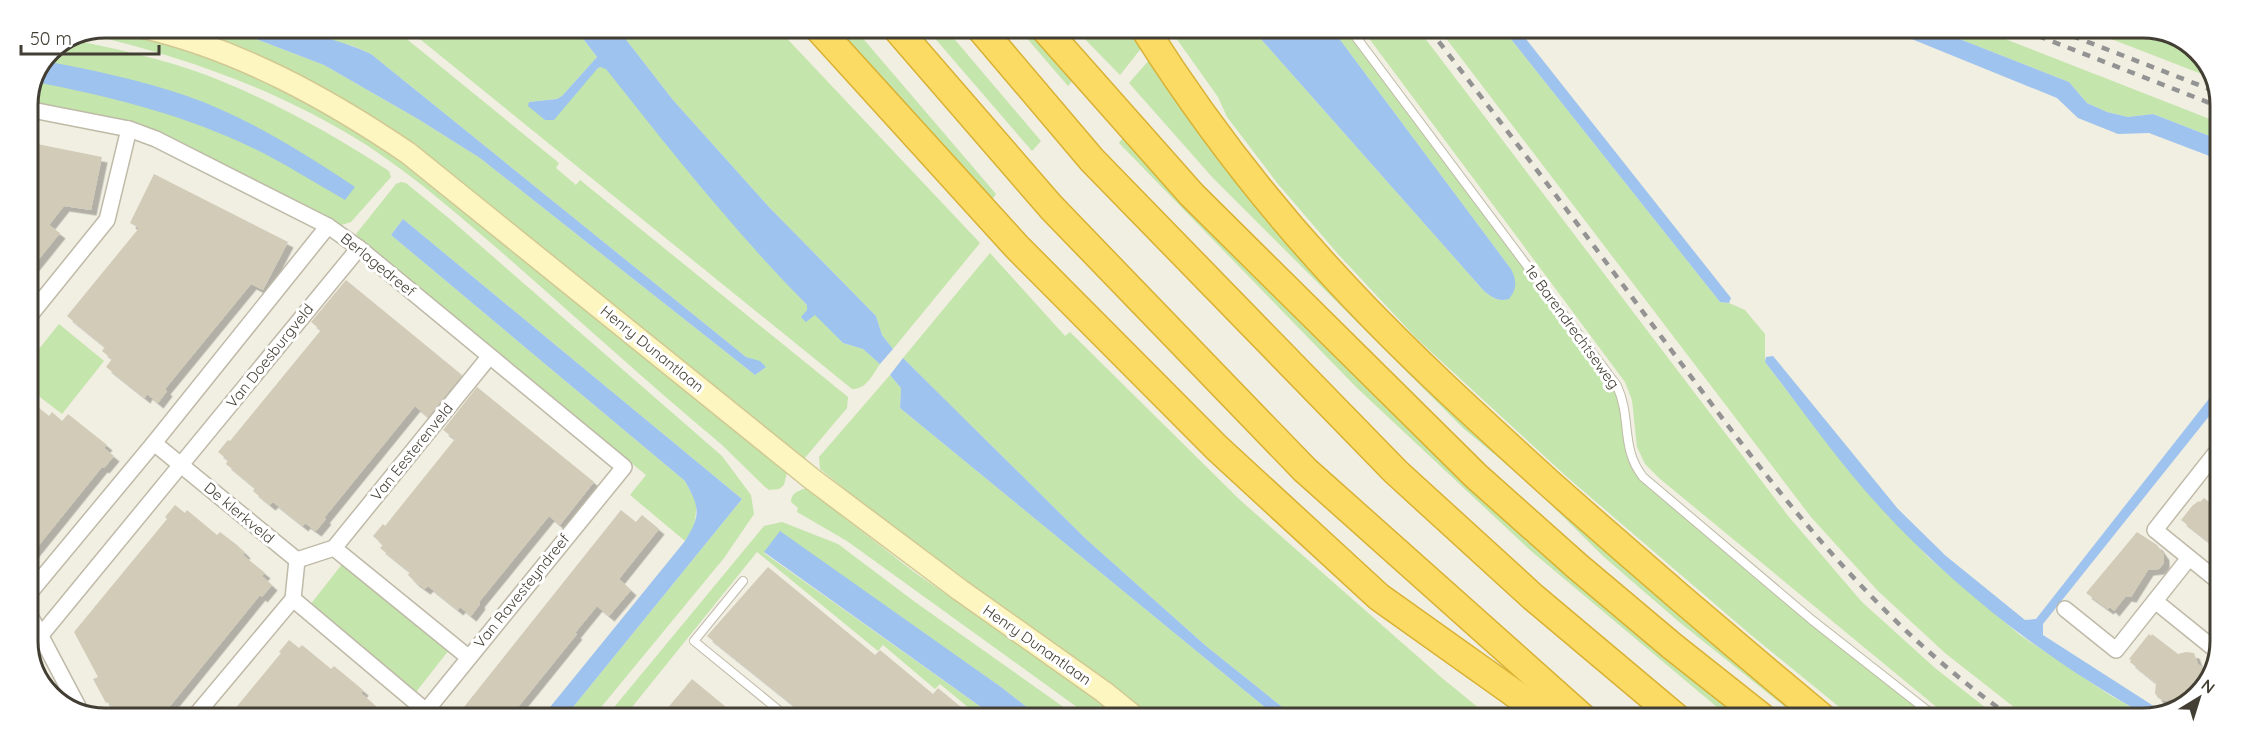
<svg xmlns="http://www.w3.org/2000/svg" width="2247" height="746" viewBox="0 0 2247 746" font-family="Quicksand,sans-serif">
<defs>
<filter id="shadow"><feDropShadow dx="5.5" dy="5.5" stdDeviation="0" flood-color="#0004"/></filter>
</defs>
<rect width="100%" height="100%" fill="#f1eee2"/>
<g fill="#c4e5ab">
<polygon points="181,27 238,27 238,32 324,65 418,119 480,158 755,375 766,367 760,362 746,357 371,54 353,46 274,27 392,27 559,163 556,168 576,185 580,180 848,397 847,408 804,459 415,146"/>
<path d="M405 27 575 28 597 57 562 96 557 99 529 102 545 120 597 69 600 67 606 68C670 150 735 231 807 305V310L815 314 843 343 863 349 880 364C873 374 866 390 852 389Z"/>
<path d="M103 28C125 33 148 37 170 44 242 65 309 102 374 139L787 472 784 485 779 489 769 490 765 487 721 444C648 383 578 319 506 256 462 218 418 179 368 146 282 91 186 57 87 34Z"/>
<polygon points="617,28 777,28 980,243 893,349 882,335 876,316 769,207 673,100"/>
<polygon points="834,28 854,28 996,194 990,203"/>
<polygon points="926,28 945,28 1041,141 1032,151"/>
<polygon points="1018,28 1030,28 1073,80 1068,86"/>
<polygon points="1074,28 1131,28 1143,46 1120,75"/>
<path d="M1173 28 1252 29 1484 291C1493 298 1498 302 1508 299L1511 269 1332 29H1346L1609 381C1612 386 1615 392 1618 398 1629 426 1616 448 1637 476 1733 561 1832 640 1932 719H1854L1751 635 1567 477 1416 338 1338 254 1278 184 1227 117 1218 97 1171 31Z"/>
<polygon points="1362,29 1418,29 1789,517 1862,602 1935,668 2000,719 1951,719 1659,478 1645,464 1637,447 1632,400 1625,382"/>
<polygon points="1439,29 1503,29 1720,302 1729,303 1745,310 1765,334 1765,362 1852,475 1929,558 2020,635 2108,694 2149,717 2143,719 2030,719 2024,715 1945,653 1878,591 1811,517"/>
<polygon points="1934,29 1982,30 2220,123 2220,140 2153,114 2128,117 2107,112 2087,103 2069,82"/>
<polygon points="2088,30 2142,30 2191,49 2204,57 2212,78"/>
<path d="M73 40C117 49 163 59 206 75 271 100 331 133 389 171L391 177 351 222 341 225 159 133 28 103 50 49Z"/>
<polygon points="1150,59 1256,198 1819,719 1800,719 1678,621 1604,557 1530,484 1463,428 1213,178 1129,83"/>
<polygon points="1125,135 1747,718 1730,718 1531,551 1357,388 1119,143"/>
<polygon points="401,182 406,183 451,220 722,456 751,495 754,514 724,558 593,717 565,717 742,499 403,219 391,235 685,481 697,504 694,527 685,541 630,495 646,475 361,242 356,234 396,184"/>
<polygon points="990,253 1065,336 1070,332 1240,500 1442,678 1491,718 1296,718 1206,646 1086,539 903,358"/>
<polygon points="59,324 104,361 62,414 27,387 27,364"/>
<polygon points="890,375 901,388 900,408 1278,718 1153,718 904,537 820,469 819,457"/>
<path d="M806 488 914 572 1060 673 1119 718H1092L847 541 797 512 798 508 791 502C791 493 798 491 806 488Z"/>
<polygon points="782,522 838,544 915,602 1079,718 1041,718 1001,687 780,532 764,553 995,717 980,717 940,684 935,689 883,645 878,651 757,552 624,717 606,717 764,526"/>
<polygon points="343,563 449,650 416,692 310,605"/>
</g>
<g fill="#9ec3ee">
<path d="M238 27C282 27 330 35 371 54L746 357 760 361 766 367 755 375 480 158 418 119 324 65 238 32Z"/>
<path d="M575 28H617L673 100 769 207 876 316 882 335 893 349 880 364 863 349 843 343 815 315 806 322 801 317 807 310V305C734 231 670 150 606 69L600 67 597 69 554 120H545L528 106 529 102 557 99 562 96 597 57Z"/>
<path d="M1252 29H1332L1511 269C1517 281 1517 289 1509 299 1498 302 1493 298 1484 291Z"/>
<polygon points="1503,29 1518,29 1731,298 1729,303 1720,302"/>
<polygon points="1887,29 1934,29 2069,82 2087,103 2107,112 2128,117 2153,114 2220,140 2220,160 2149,133 2118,134 2078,118 2057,98"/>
<path d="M45 61C93 70 140 80 187 96 247 117 302 152 355 187L345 200C310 180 276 158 240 142 174 112 106 96 36 82Z"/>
<path d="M403 219 742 499 565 717H542L685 541C702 514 699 507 685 481L391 235Z"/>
<path d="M1773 356 1898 509 1946 556 2025 620 2036 619 2219 386 2218 405 2043 624V635L2163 712 2149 717C2037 655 1933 573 1851 474 1821 438 1794 399 1765 362L1766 357Z"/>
<polygon points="903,358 1086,539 1206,646 1296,718 1278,718 900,408 901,388 890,375"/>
<polygon points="780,531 1001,687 1041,718 995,717 764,552"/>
</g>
<g fill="#d2cbb8" filter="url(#shadow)">
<polygon points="27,142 102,157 91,210 64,206 49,225 60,233 27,274"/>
<polygon points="154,174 288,242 263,290 251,284 165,389 167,391 158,403 147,394 145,398 106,367 112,359 102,351 105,347 67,316 139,228 130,223"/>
<polygon points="346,280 462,375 428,417 415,406 324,518 326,519 316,531 305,523 303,526 273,502 270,505 253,491 255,488 226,464 228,460 218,452 228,440 230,441 321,330 311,322"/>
<polygon points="477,387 594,482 560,525 549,516 479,602 480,604 471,616 460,607 458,610 428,586 425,589 414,581 408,575 410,572 380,548 383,545 373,536 383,524 385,526 455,439 443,430"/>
<polygon points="27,398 49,416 52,412 62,421 68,414 107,445 104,448 114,456 104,468 102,467 27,560"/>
<polygon points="2204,498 2218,509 2218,549 2181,520 2193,505 2199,501 2200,502"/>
<polygon points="175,505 185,513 187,510 217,535 220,532 237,545 245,553 243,555 265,573 262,576 272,585 262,597 260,595 162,716 116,716 109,702 106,703 93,679 98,677 74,632 167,519 165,517"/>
<polygon points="621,510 636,522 642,515 659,529 619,579 631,590 609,616 597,606 575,633 577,634 510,717 456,717"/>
<polygon points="2137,532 2157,545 2164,555 2164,563 2159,569 2148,570 2131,597 2126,596 2114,611 2110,607 2108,609 2086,593"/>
<polygon points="768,567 875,655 880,650 933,694 938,688 973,717 808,717 707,636"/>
<polygon points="2149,634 2151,636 2152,634 2178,654 2186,652 2194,653 2198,664 2209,673 2189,703 2181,706 2172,699 2165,701 2158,698 2155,693 2156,683 2130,662 2131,660 2129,659"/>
<polygon points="289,640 299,648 302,645 331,669 334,666 363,690 361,693 378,708 371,717 229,716 281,653 279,652"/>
<polygon points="692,679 738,717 673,717 666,710"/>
</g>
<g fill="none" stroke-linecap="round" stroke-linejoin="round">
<defs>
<g id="lane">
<path d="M1350 29 1617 386C1632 418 1620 448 1643 477L1812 620 1938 719"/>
<polyline points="743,581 694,641 787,717"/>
</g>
<g id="street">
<polyline points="27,109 129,129 156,139 328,226 359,248 624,467 421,717"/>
<polyline points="27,319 107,220 129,129"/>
<polyline points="154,443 297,560"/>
<polyline points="334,548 468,657"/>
<polyline points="2218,581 2155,530 2218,450"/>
<polyline points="27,596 154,443 328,226"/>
<polyline points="293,599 426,711"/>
<polyline points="2155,601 2217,651"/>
<polyline points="2065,609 2116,650 2189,558"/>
<polyline points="27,610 83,716"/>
<polyline points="41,635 359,248"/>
<polyline points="195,716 293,599 297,560 334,548 489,357"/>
</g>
<path id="secondary" d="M142 27C238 49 327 98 408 153L812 479 960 590 1104 692 1136 718"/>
<g id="highway">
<polyline points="818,28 1017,247 1217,448 1379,597 1549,718"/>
<polyline points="896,28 1051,207 1305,470 1583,718"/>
<polyline points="980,28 1092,160 1396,472 1533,597 1677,718"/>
<polyline points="1044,28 1192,195 1476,476 1577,566 1672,646 1763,718"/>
<path d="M1144 28C1198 113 1260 195 1328 269 1397 345 1473 414 1549 483 1639 563 1731 642 1824 719"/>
</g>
</defs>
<use href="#lane" stroke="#bfbaa8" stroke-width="10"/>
<use href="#street" stroke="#bfbaa8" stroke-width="18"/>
<use href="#secondary" stroke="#d1c893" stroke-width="24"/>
<use href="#highway" stroke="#d9b134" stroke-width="30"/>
<use href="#lane" stroke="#fff" stroke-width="8"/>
<use href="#street" stroke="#fff" stroke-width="15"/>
<use href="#secondary" stroke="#fdf6c0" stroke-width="21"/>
<use href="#highway" stroke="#fbdb64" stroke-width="27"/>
<g stroke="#939393" stroke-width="4.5" stroke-dasharray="8 8" stroke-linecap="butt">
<path d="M1429 29C1507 130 1584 232 1660 335 1766 477 1867 617 2014 719"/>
<polyline points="2023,30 2220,107"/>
<polyline points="2057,30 2217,92"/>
</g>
</g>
<g text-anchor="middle" stroke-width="6" stroke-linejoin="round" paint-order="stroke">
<g font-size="15" fill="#423e33" stroke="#fff">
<text transform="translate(378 265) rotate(39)" y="5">Berlagedreef</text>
<text transform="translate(1572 327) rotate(54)" y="5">1e Barendrechtseweg</text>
<text transform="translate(652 349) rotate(39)" y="5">Henry Dunantlaan</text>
<text transform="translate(270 356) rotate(-51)" y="5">Van Doesburgveld</text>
<text transform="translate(412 452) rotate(-51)" y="5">Van Eesterenveld</text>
<text transform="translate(239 513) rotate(40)" y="5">De klerkveld</text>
<text transform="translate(522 591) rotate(-51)" y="5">Van Ravesteyndreef</text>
<text transform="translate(1037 645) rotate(35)" y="5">Henry Dunantlaan</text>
</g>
</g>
<path d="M0 0H2247V746H0ZM105 38H2143A67 67 0 0 1 2210 105V641A67 67 0 0 1 2143 708H105A67 67 0 0 1 38 641V105A67 67 0 0 1 105 38Z" fill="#fff" fill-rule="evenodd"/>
<path fill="none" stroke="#423e33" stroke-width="3" d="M105 38H2143A67 67 0 0 1 2210 105V641A67 67 0 0 1 2143 708H105A67 67 0 0 1 38 641V105A67 67 0 0 1 105 38Z"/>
<g transform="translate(2199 698) rotate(38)" stroke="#ffffff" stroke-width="4.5" paint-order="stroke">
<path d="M0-4.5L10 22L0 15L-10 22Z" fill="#423e33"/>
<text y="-9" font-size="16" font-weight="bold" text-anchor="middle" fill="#423e33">N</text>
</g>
<path d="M21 45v9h138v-9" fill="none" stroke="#423e33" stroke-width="3"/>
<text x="30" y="45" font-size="18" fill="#423e33" stroke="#ffffff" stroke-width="4.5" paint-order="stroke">50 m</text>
</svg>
